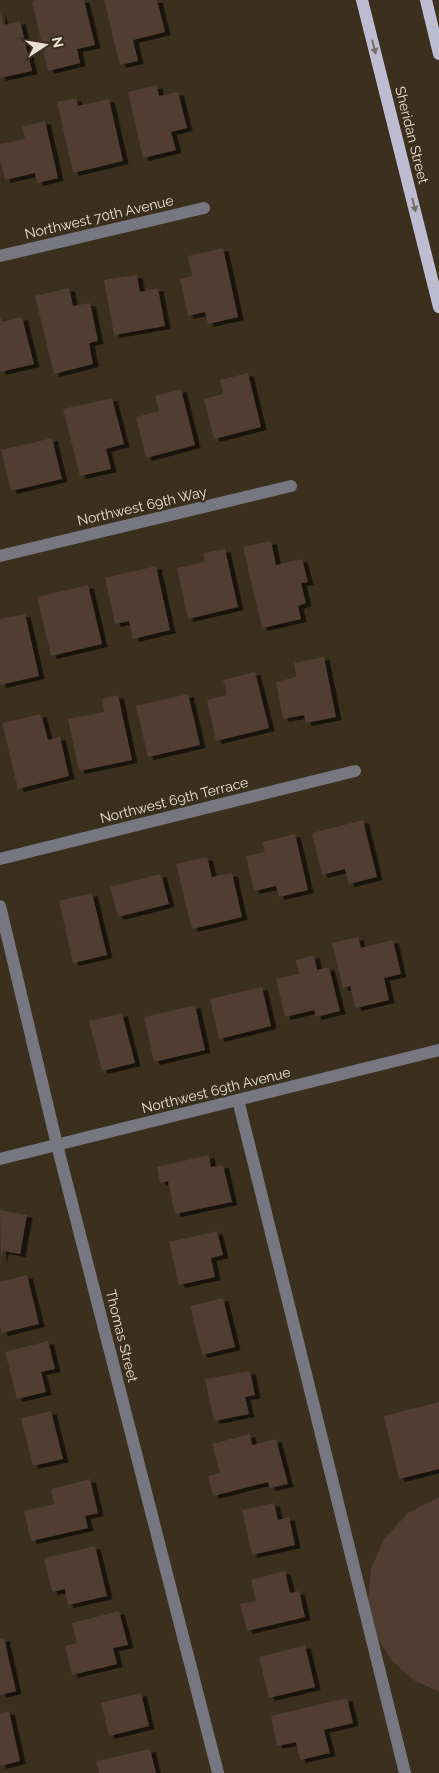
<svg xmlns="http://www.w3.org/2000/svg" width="439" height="1773" viewBox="0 0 439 1773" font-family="Raleway,sans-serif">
<defs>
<filter id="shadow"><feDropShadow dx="5.5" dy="3" stdDeviation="0" flood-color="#0009"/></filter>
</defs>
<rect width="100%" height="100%" fill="#3b2f1d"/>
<g fill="#513c32" filter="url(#shadow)">
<polygon points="36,0 84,0 95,45 77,49 80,63 48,71 32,1"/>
<polygon points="104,0 157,0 165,32 133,40 138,61 120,65"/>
<polygon points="0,12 4,25 20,21 32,71 0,78"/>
<polygon points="157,85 159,96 178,92 187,128 171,132 176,150 143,158 128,92"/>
<polygon points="76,98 78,106 109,99 123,161 73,173 57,102"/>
<polygon points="45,121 58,178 37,183 35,173 5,180 0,160 0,144 25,139 22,127"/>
<polygon points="223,248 238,317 208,324 205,312 188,316 180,279 192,276 188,256"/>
<polygon points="137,275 140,292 158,288 165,326 114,335 104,280"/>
<polygon points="69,288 73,306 90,303 98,341 89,343 93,364 54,374 35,296"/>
<polygon points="0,315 2,322 22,317 34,364 0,372"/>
<polygon points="248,373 261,427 214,439 204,399 223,394 220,380"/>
<polygon points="181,389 195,445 146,458 136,417 159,411 155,396"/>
<polygon points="112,398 124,444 106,449 111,469 80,476 63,409"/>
<polygon points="52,438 62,479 11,491 1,450"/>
<polygon points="271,541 276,565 302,559 308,582 301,583 306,603 298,606 301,619 262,628 243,547"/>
<polygon points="225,549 238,607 188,619 177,568 205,562 203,553"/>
<polygon points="156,566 170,630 133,639 129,621 115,624 105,578"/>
<polygon points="88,585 102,644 51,656 37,597"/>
<polygon points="25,614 39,676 0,685 0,619"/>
<polygon points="324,657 336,717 306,723 304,715 283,719 276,682 296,677 294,663"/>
<polygon points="255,672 269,728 216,741 207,700 227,695 223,680"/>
<polygon points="188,694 200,745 148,757 136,706"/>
<polygon points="118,695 132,760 79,771 68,719 104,712 102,699"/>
<polygon points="41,714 48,740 60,737 69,776 18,789 2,723"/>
<polygon points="363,820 377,877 349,884 345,869 322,875 312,833"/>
<polygon points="295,834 308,890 279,897 276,886 254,891 246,856 265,852 262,842"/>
<polygon points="207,857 212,877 232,873 242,917 192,929 176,864"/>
<polygon points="161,874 169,904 118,917 110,887"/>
<polygon points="92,893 107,955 73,963 59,901"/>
<polygon points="358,937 361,948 393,940 401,974 384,978 389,1000 356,1008 350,986 343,988 332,943"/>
<polygon points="314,955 317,970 329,967 340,1011 316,1017 314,1010 285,1017 276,979 299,974 296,960"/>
<polygon points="262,987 271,1026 219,1039 210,999"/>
<polygon points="195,1005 205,1050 154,1062 144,1017"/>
<polygon points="122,1013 135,1063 102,1071 89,1021"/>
<polygon points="209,1155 211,1167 223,1165 232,1202 175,1214 168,1181 160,1183 157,1167"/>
<polygon points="0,1210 27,1215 20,1254 3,1251 1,1261"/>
<polygon points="217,1231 223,1255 211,1258 215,1277 179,1285 169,1242"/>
<polygon points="27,1275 39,1324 2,1333 0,1325 0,1282"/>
<polygon points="223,1298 235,1347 202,1355 190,1306"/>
<polygon points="48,1341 55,1369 41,1372 46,1392 17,1399 5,1352"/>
<polygon points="250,1371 255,1395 245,1397 249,1414 214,1421 205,1379"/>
<polygon points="439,1402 439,1469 399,1479 384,1416"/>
<polygon points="51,1411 63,1459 33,1466 21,1418"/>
<polygon points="250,1434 252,1445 276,1439 288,1484 270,1488 268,1482 213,1496 208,1476 220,1473 212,1444"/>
<polygon points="90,1479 98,1513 85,1516 88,1528 31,1541 24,1511 54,1504 51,1489"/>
<polygon points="439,1497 439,1692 415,1681 391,1660 374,1632 368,1601 371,1569 384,1539 408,1513"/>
<polygon points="274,1503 278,1520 289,1517 295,1545 252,1555 242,1510"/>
<polygon points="95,1546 107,1596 68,1605 65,1589 52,1592 44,1558"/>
<polygon points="285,1571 290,1593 299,1591 305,1617 247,1631 240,1604 256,1601 251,1580"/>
<polygon points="119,1611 128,1645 113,1648 117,1664 72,1675 65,1646 77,1643 72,1623"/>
<polygon points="4,1638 16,1691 0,1695 0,1639"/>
<polygon points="305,1645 315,1687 269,1698 259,1657"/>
<polygon points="141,1693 149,1726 109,1736 101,1703"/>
<polygon points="347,1698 353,1723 324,1730 330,1753 300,1760 296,1742 277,1746 271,1716"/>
<polygon points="9,1711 20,1761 0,1766 0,1713"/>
<polygon points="150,1749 156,1773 99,1773 96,1761"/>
</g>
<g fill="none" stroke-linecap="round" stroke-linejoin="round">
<g stroke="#777781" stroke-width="12">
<polyline points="0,256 204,208"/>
<polyline points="0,556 291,486"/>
<polyline points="0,859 355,771"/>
<polyline points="0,906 57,1145 218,1773"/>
<polyline points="238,1100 405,1773"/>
<polyline points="0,1159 439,1050"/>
</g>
<g stroke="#bdbcd1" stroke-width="12">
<polyline points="362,0 439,307"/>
<polyline points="426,0 439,54"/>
</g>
</g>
<defs><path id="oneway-solid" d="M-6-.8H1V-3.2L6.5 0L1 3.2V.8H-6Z" transform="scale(1.25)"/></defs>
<g fill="#766e6e">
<use href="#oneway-solid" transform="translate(374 47) rotate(76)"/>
<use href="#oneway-solid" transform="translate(414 205) rotate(76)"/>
</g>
<g text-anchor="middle" stroke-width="4.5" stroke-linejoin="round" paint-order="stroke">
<g font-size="14" fill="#e9e1d6" stroke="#3b2f1d">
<text transform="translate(412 135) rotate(76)" y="5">Sheridan Street</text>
<text transform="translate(99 217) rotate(-13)" y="5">Northwest 70th Avenue</text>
<text transform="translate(142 506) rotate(-13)" y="5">Northwest 69th Way</text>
<text transform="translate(174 800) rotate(-14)" y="5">Northwest 69th Terrace</text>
<text transform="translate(216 1090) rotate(-14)" y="5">Northwest 69th Avenue</text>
<text transform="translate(122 1336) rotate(76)" y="5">Thomas Street</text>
</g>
</g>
<g transform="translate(45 45) rotate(78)" stroke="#3b2f1d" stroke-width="4" paint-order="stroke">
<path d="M0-4L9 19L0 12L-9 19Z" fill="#e9e1d6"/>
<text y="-8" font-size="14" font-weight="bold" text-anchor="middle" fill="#e9e1d6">N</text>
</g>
</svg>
